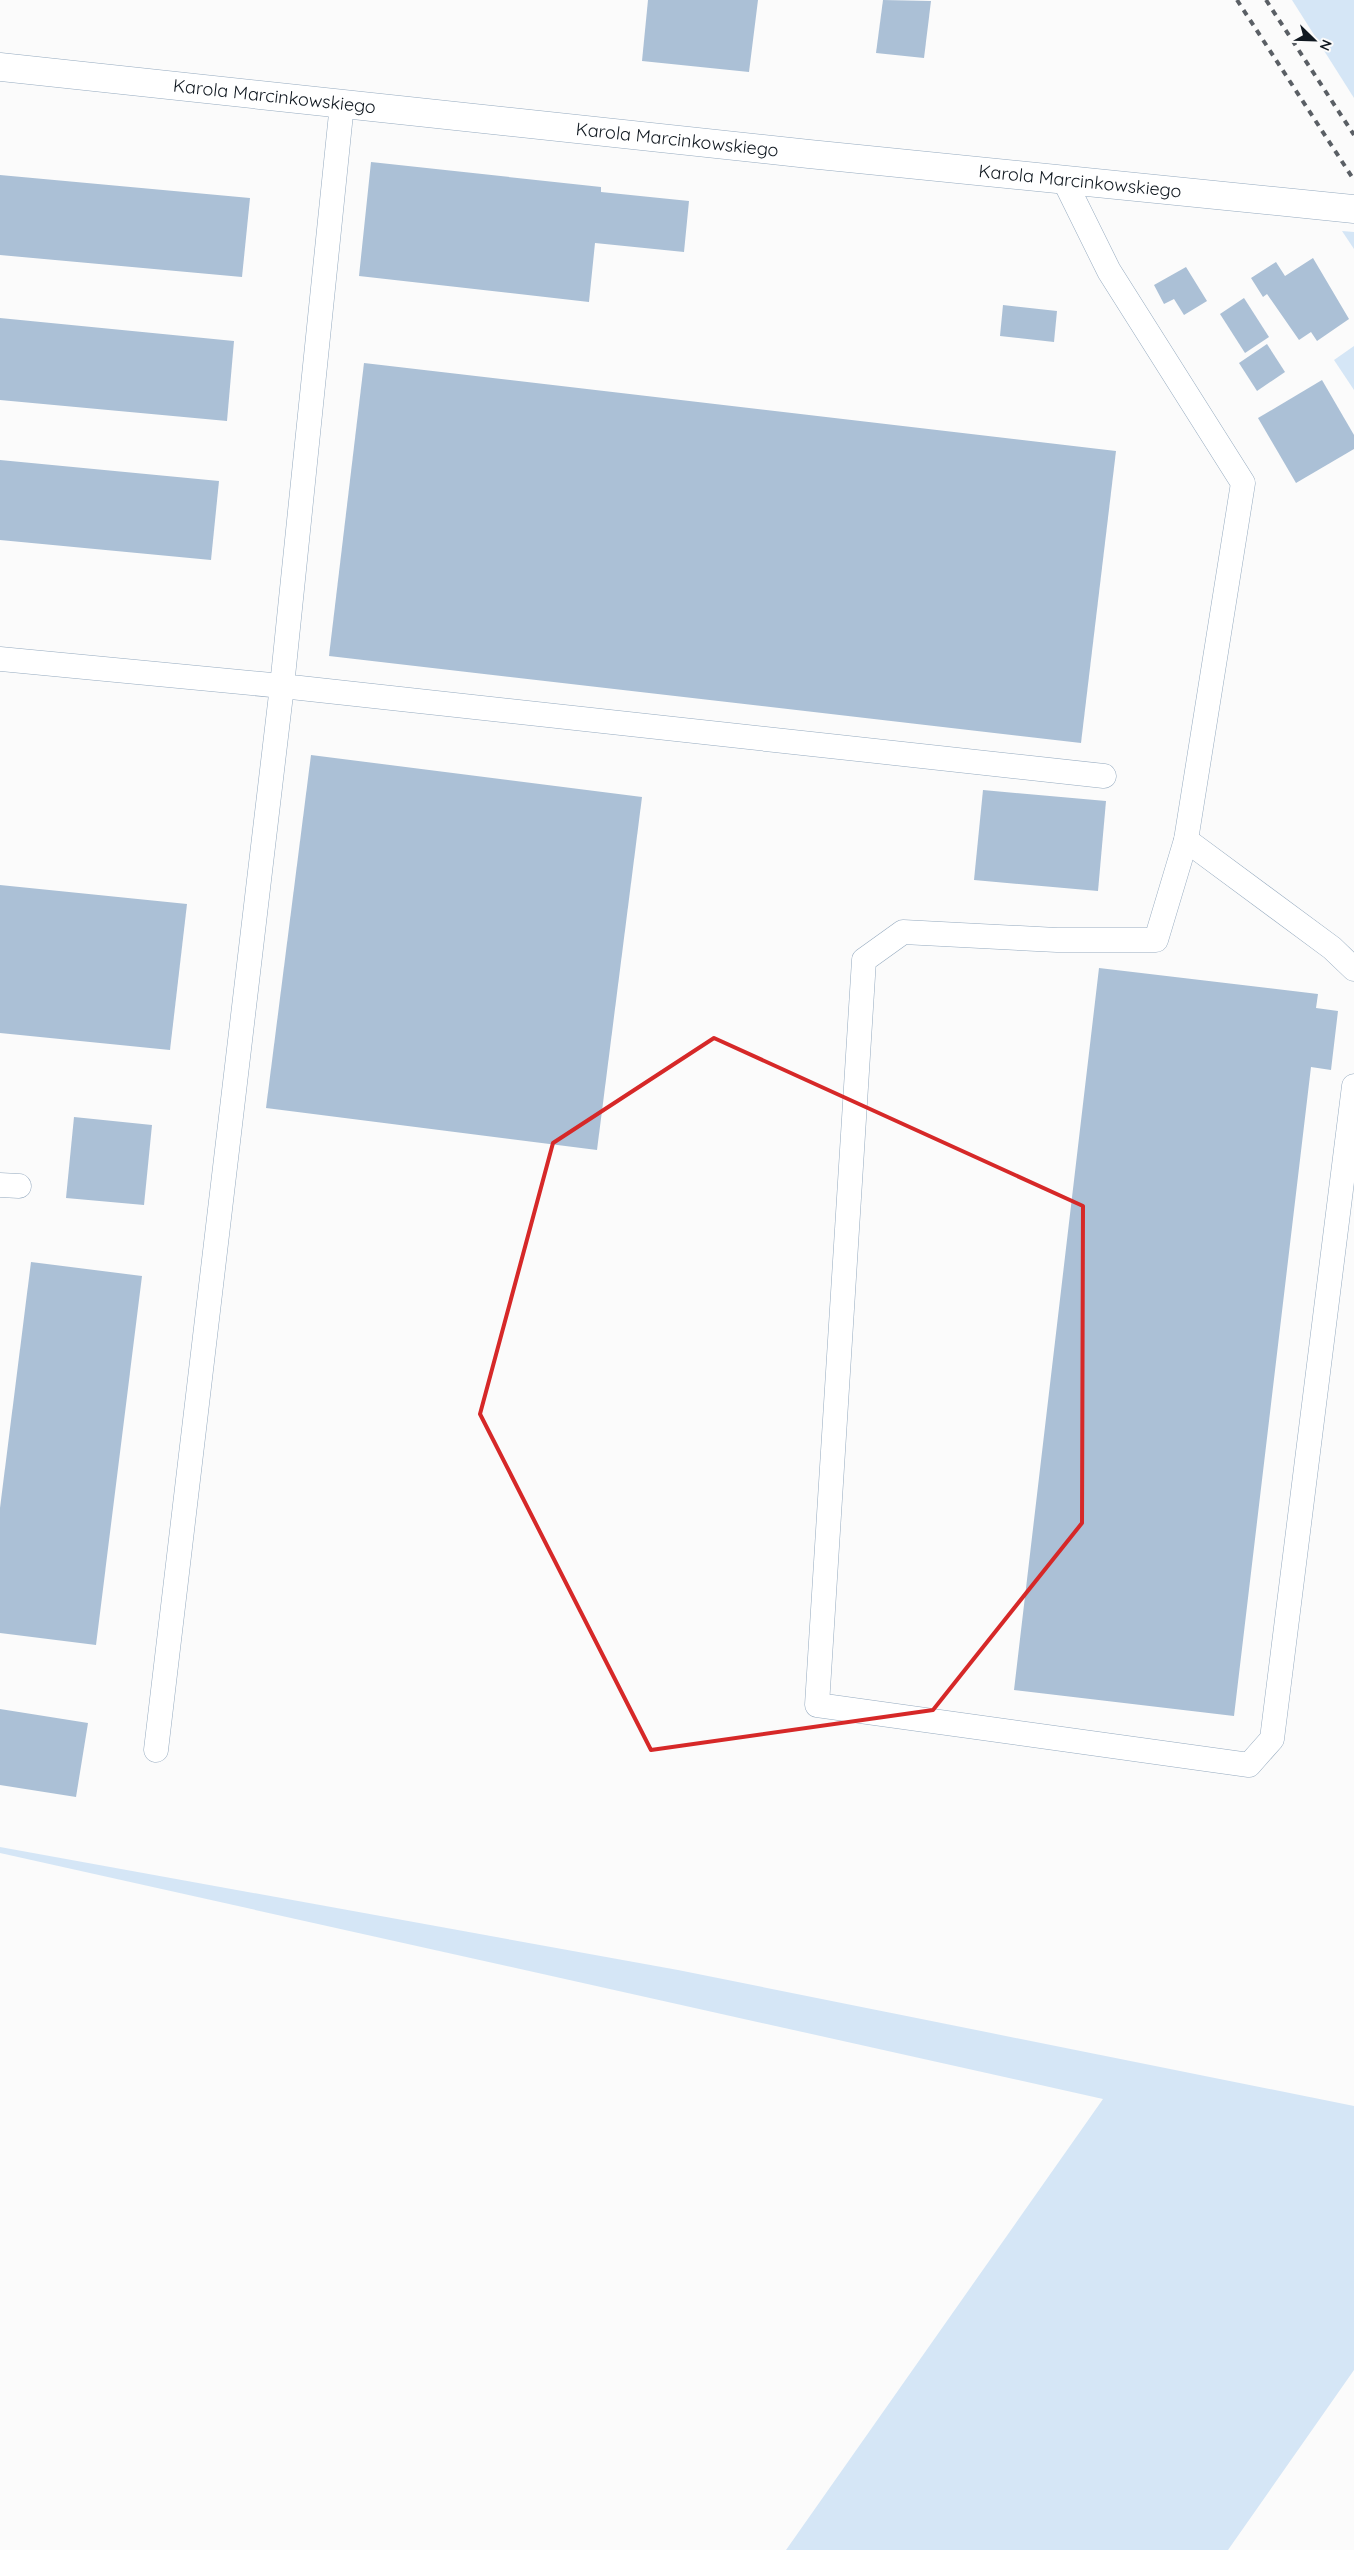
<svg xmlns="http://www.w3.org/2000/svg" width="1354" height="2550" viewBox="0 0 1354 2550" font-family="Quicksand,sans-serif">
<rect width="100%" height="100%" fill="#fbfbfb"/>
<g fill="#d5e6f6">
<polygon points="1292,0 1354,0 1354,98"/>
<polygon points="1342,231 1354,232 1354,249"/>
<polygon points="1354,346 1354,390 1334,360"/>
<polygon points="0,1847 678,1970 1354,2106 1354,2370 1228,2550 786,2550 1103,2099 0,1853"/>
</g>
<g fill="#abc0d6">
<polygon points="648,0 758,0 749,72 642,61"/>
<polygon points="883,0 931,1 924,58 876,53"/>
<polygon points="371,162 601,187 601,192 689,201 684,252 595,243 589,302 359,276"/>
<polygon points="0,175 250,198 242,277 0,255"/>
<polygon points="1313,258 1349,319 1317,341 1311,332 1299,340 1267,294 1263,297 1251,278 1276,262 1285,276"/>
<polygon points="1186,267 1207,301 1184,315 1174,299 1164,304 1154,285"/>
<polygon points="1244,298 1269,337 1245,353 1220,314"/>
<polygon points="1003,305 1057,311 1054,342 1000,336"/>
<polygon points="0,318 234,341 227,421 0,400"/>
<polygon points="1267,344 1285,372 1257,391 1239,363"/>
<polygon points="364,363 1116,451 1081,743 329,656"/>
<polygon points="1322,380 1354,435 1354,449 1296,483 1258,418"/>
<polygon points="0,460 219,481 211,560 0,540"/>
<polygon points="311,755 642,797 597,1150 266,1108"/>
<polygon points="983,790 1106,801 1098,891 974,880"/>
<polygon points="0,885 187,904 170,1050 0,1033"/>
<polygon points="1099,968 1318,994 1316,1008 1338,1011 1331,1070 1311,1067 1234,1716 1014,1690"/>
<polygon points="74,1117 152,1125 144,1205 66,1198"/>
<polygon points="31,1262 142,1276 96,1645 0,1633 0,1508"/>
<polygon points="0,1709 88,1723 76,1797 0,1785"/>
</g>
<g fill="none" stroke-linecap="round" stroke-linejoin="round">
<defs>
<g id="service">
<polyline points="342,104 282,686 1104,776"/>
<polyline points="1064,180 1109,271 1243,483 1186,840 1156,940 1057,940 903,932 864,960 817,1705 1249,1765 1272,1739 1354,1086"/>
<polyline points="0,659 282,686 156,1750"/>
<polyline points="1186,840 1332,948 1354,969"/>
<polyline points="0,1185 19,1186"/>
</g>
<g id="tertiary">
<path id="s1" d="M0 67 809 154 1354 209"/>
</g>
</defs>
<use href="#service" stroke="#95aabf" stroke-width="25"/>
<use href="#tertiary" stroke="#95aabf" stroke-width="29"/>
<use href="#service" stroke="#fff" stroke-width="24"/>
<use href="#tertiary" stroke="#fff" stroke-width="28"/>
<g stroke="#5a5f65" stroke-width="4" stroke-dasharray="6 6" stroke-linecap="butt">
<polyline points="1237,0 1354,180"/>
<polyline points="1266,0 1354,135"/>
</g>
</g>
<path fill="none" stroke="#d62828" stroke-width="4" stroke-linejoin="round" d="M714 1038 1083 1206 1082 1523 933 1710 651 1750 480 1414 553 1143Z"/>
<g text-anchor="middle" stroke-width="5" stroke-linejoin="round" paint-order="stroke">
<g font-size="18" fill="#101820" stroke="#fbfbfb">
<text dy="6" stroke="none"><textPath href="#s1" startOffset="276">Karola Marcinkowskiego</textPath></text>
<text dy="6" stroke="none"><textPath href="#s1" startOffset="681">Karola Marcinkowskiego</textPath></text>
<text dy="6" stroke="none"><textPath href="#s1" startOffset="1086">Karola Marcinkowskiego</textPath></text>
</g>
</g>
<g transform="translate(1314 40) rotate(113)" stroke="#fbfbfb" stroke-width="4" paint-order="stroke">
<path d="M0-4L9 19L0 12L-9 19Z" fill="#101820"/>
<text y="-8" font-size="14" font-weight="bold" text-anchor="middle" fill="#101820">N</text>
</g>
</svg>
